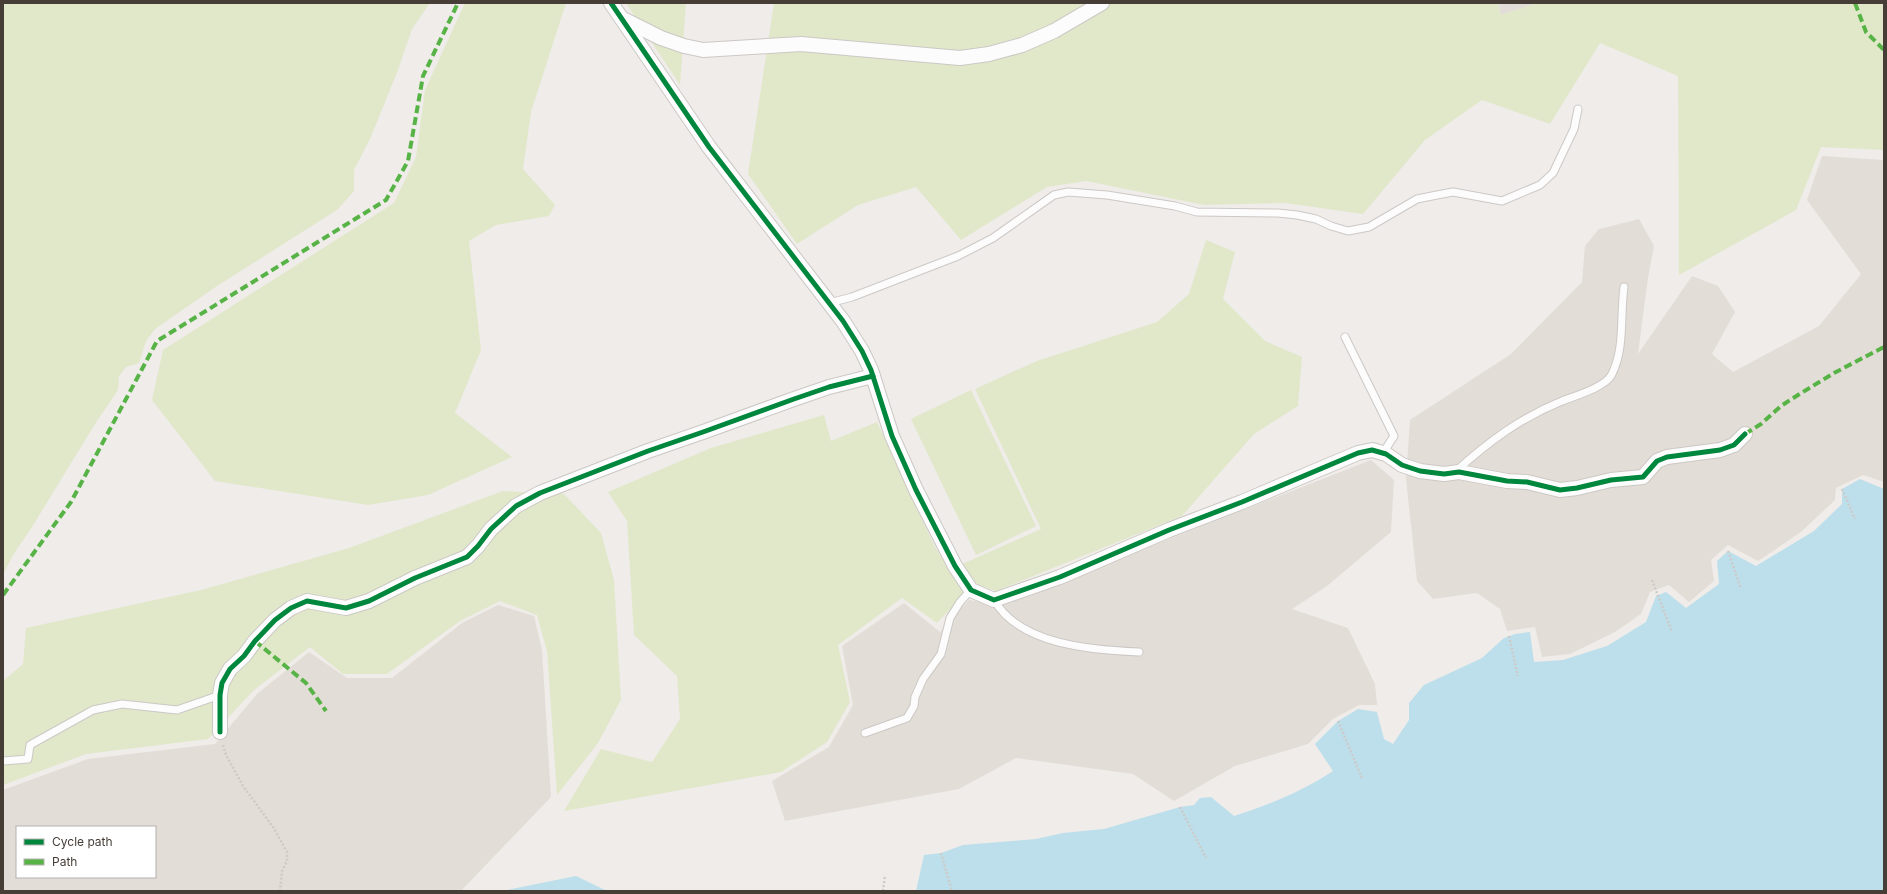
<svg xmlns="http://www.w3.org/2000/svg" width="1887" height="894" viewBox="0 0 1887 894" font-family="Inter,sans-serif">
<rect width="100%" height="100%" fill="#efece9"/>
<g fill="#e3ddd7" fill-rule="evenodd">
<polygon points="1498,3 1538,3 1501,15"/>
<polygon points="1822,156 1884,160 1884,482 1863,475 1836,488 1835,500 1801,532 1758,561 1728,545 1711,560 1714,581 1689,602 1669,585 1650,592 1641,614 1615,632 1570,654 1542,657 1535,627 1507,631 1500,609 1477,593 1433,599 1417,581 1406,479 1410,420 1511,354 1582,282 1585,246 1599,229 1639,219 1654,246 1648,278 1638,354 1692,276 1718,286 1735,312 1712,354 1733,372 1819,326 1861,274 1807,200"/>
<polygon points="1371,460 1394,480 1391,532 1327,586 1292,609 1348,628 1375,684 1377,705 1359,705 1333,719 1308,744 1235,766 1174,801 1133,774 1016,758 959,789 785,821 772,781 829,747 853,705 842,646 904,603 940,632 969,600 996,604 1036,591"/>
<path d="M498 605 534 616 542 650 551 797 461 891H3V790L88 759 215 744 257 694 309 652 347 678H392L462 623ZM17 827H155V877H17Z"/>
</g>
<g fill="#e1e8ca">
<polygon points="3,3 430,3 412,29 398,70 370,139 354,170 354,191 337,210 217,286 155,329 146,341 139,363 126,367 119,376 118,390 95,424 32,527 13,555 3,575"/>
<polygon points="465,3 566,3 531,112 523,169 555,205 549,216 496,225 469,241 481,350 455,413 512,457 428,495 368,505 215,481 152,400 163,350 394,203 416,157 425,90"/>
<polygon points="626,3 686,3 680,85"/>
<polygon points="774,3 1498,3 1501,15 1538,3 1884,3 1884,150 1821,147 1796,210 1679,275 1678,76 1600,43 1550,124 1482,100 1425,140 1363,214 1285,203 1204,205 1086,181 1047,187 961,240 916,187 858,205 797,244 748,174"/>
<polygon points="1206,240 1235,252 1223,299 1265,341 1302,357 1298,406 1254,434 1182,516 996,591 974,584 937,623 902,598 838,645 850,702 827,742 781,772 564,811 601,749 652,762 680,719 677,676 634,635 627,521 608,492 711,448 824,415 831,441 877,422 934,545 949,570 1041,529 975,389 1037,361 1157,322 1189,294"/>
<polygon points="971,390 1036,526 976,555 911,419"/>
<polygon points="503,491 564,494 601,533 614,580 621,700 598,743 557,795 547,651 537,615 500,601 460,621 387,674 343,674 310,647 254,690 208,739 86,754 3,785 3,681 23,664 26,628 201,590 349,548"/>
</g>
<g fill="#bcdfeb">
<path d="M1860 479 1884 489V891H916L924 855 941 853 963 845 1036 839 1063 833 1104 829 1180 807 1194 805 1200 798 1211 797 1234 816C1271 804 1301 792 1333 771L1315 744 1338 721 1358 709 1377 712 1384 739 1393 744 1409 720V703L1424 685 1482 658 1504 638 1515 634 1530 632 1534 662 1563 660 1607 646 1646 622 1656 596 1666 592 1686 608 1719 584 1717 561 1728 551 1756 566 1814 531 1842 504V489Z"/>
<polygon points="576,876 605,890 611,891 502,891"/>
</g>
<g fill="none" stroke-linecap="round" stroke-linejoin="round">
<defs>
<g id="service">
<polyline points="829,303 852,297 958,256 993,238 1054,195 1068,192 1107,195 1175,206 1197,212 1278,213 1297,215 1316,219 1331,226 1348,231 1369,227 1417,199 1437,195 1453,192 1502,201 1540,185 1553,173 1574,129 1578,109"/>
<polyline points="1345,337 1394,436 1383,453"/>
<path d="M1455 472C1488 442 1520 418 1562 401 1575 396 1606 387 1612 374 1625 348 1620 316 1624 287"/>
<path d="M994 600C1020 645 1092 650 1139 652"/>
<polyline points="865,733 907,718 914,706 915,697 923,679 941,654 950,618 960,602 971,590"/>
<polyline points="3,761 28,759 30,745 93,710 122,704 177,710 220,695"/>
</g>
<g id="minor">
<polyline points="611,3 709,147 843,321 862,351 871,370 892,436 916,490 955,566 971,590 994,600 1060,577 1169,530 1242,502 1358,453 1372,450 1386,454 1402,465 1420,471 1444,474 1459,472 1507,481 1527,482 1560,490 1577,488 1611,480 1643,477 1657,461 1667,457 1720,450 1734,445 1745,434"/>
<polyline points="623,19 661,38 684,46 703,50 801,44 960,58 989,54 1022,45 1054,31 1102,3"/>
<polyline points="220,732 220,695 222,683 230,669 244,656 255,641 275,620 291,608 307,601 346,608 369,601 415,578 467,557 478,546 491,529 516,506 540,493 648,451 703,432 794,399 829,387 873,376"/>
</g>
</defs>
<use href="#service" stroke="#ccc8c5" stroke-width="9"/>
<use href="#minor" stroke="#ccc8c5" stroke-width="16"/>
<g stroke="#cdcac7" stroke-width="2.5" stroke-dasharray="2 2" stroke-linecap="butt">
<polyline points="1842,489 1855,519"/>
<polyline points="1728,551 1741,589"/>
<polyline points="1652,580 1672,632"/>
<polyline points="1509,636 1518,676"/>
<polyline points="1338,721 1362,778"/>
<polyline points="223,745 226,755 243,786 273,827 287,852 287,861 282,871 280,891"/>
<polyline points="1180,807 1206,858"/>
<polyline points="941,853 952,891"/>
<polyline points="883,891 885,875"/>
</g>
<use href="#service" stroke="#fdfcfc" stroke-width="7"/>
<use href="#minor" stroke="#fdfcfc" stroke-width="14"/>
<g stroke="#57b346" stroke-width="4" stroke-dasharray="8 4" stroke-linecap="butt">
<polyline points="1855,3 1866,32 1884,50"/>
<polyline points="1745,434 1761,424 1781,406 1798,395 1834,373 1884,347"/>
<polyline points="3,595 71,502 157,341 386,200 408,161 423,76 458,3"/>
<polyline points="255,641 306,683 326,711"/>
</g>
<defs>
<g id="cycleway">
<polyline points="611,3 709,147 843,321 862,351 871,370 892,436 916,490 955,566 971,590 994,600 1060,577 1169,530 1242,502 1358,453 1372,450 1386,454 1402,465 1420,471 1444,474 1459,472 1507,481 1527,482 1560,490 1577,488 1611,480 1643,477 1657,461 1667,457 1720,450 1734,445 1745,434"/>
<polyline points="220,732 220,695 222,683 230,669 244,656 255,641 275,620 291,608 307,601 346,608 369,601 415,578 467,557 478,546 491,529 516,506 540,493 648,451 703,432 794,399 829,387 873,376"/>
</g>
</defs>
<use href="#cycleway" stroke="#fff" stroke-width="8"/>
<use href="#cycleway" stroke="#00873e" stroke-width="5"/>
</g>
<rect width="1887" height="894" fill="none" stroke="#453d36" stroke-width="8"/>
<rect x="16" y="826" width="140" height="52" fill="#ffffff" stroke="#b5b1af"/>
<rect x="24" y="839" width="20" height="6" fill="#00873e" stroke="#b5b1af"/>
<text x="52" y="846" font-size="12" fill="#453d36">Cycle path</text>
<rect x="24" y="859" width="20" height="6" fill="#57b346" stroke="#b5b1af"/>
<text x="52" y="866" font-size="12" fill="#453d36">Path</text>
</svg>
